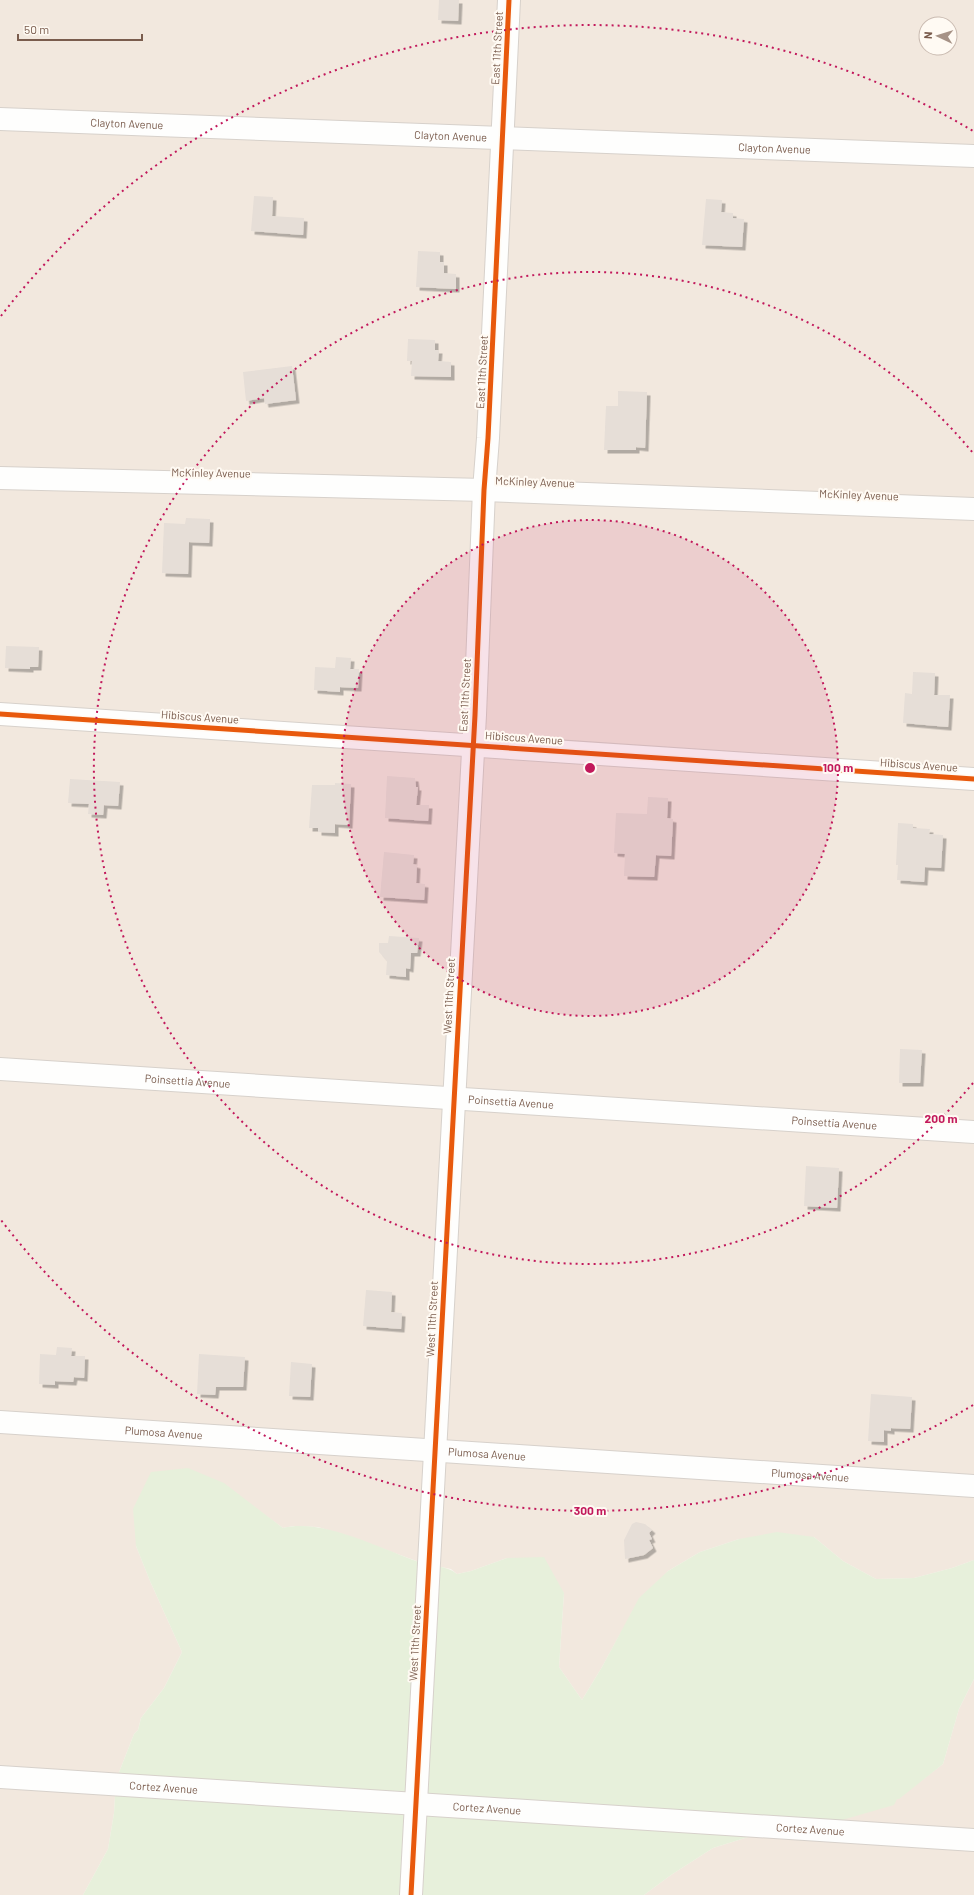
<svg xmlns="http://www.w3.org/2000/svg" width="974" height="1895" viewBox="0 0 974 1895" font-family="Barlow,sans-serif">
<defs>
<filter id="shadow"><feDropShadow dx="3.5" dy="3.5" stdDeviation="0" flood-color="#0004"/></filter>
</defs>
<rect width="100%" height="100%" fill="#f9f5f0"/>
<g fill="#f2e8de" fill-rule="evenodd">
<path d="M0 0H974V1560L952 1568 914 1578 876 1579 843 1561 814 1537 739 1539 700 1552 668 1571 620 1634 602 1667 582 1700 559 1667 564 1593 507 1558 471 1571 457 1574 451 1569 422 1563 351 1537 318 1527 293 1526 283 1528 254 1507 136 1546 150 1581 182 1652 164 1688 141 1718 138 1730 134 1734 116 1780 114 1813 108 1849 83 1895H0ZM926 24H950V48H926Z"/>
<polygon points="974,1679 974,1895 644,1895 671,1875 713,1848 761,1833 897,1799 943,1764 959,1709"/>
</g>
<path fill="#e7f0db" d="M188 1468 224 1483 283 1528C323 1518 381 1549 419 1562 432 1567 446 1565 457 1574L471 1571 507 1558 544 1557 564 1593 559 1667 582 1700 602 1667 639 1598 668 1571 700 1552 739 1539 777 1532 814 1537 843 1561 876 1579 914 1578 952 1568 974 1560V1679L959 1709 943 1764 899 1799H897L894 1805 842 1820 761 1833 713 1848 671 1875 644 1895H83L108 1849 114 1813 116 1780 134 1734 138 1730 141 1718 164 1688 182 1652 150 1581 136 1546 133 1509 151 1472Z"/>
<g fill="#e6ded7" filter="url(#shadow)">
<polygon points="439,0 459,0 458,21 438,20"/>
<polygon points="254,196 273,197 272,216 304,218 303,235 251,231"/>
<polygon points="706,199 722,200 721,212 733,213 733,218 744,219 742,247 702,245"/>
<polygon points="418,251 440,252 440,262 444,262 444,273 456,274 456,289 416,287"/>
<polygon points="408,339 435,340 435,350 439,350 438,361 451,362 451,377 411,376 412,361 407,361"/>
<polygon points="292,366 296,400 265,404 264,398 246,401 243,372"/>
<polygon points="618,391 647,392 645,448 636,447 636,450 604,450 606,406 618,406"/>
<polygon points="186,518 210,519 209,543 189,542 188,574 162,573 164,523 185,524"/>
<polygon points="6,646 39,647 38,667 30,667 30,669 5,668"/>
<polygon points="336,657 351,658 350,669 359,669 358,688 340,687 340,692 314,690 315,667 335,668"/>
<polygon points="913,672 935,673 934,695 950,695 948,727 903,723 905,693 912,694"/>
<polygon points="387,776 415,778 416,787 418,787 416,805 429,805 428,821 385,818"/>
<polygon points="70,779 120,782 118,806 104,805 103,815 88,814 89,804 68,803"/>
<polygon points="335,783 351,784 349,825 335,824 335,833 318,832 318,828 309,828 312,785 335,785"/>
<polygon points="648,797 668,798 667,818 673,819 671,856 656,855 654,877 624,876 625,854 614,853 616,813 647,814"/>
<polygon points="898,823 913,824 913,828 930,829 929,834 943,835 941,868 925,867 924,882 897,880 898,865 896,865"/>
<polygon points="384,852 414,855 413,864 417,865 416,883 425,884 424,900 380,897"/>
<polygon points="389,936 419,938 417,953 411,953 410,969 406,968 406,977 386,975 387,961 379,952 379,943 388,943"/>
<polygon points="900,1049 922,1050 920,1083 899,1083"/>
<polygon points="806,1166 839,1168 837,1208 804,1206"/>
<polygon points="366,1290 392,1292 391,1312 402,1313 401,1329 363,1326"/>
<polygon points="57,1347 72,1348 71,1356 85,1356 84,1378 74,1377 73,1382 55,1381 55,1385 39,1384 40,1354 56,1355"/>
<polygon points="199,1354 245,1357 243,1387 216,1387 215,1395 197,1394"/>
<polygon points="291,1362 312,1364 310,1397 289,1396"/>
<polygon points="871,1394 912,1397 910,1429 891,1428 891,1431 884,1430 884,1442 868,1441"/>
<polygon points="636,1522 645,1524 652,1530 649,1533 652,1539 649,1540 653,1548 644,1555 625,1559 624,1540 632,1524"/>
</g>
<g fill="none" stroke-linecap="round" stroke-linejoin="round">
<defs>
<g id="minor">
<path id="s1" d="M0 119 974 156"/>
<polyline points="0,478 484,490 974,509"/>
<polyline points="0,714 974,779"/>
<path id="s2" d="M0 1069 974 1132"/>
<path id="s3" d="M0 1422 974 1486"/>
<path id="s4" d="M0 1777 974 1840"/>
<polyline points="411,1895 475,715 484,490 488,438 509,0"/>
</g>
</defs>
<use href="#minor" stroke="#d7d1cb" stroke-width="24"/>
<use href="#minor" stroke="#fefefd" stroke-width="22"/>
<defs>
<g id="cycleway">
<polyline points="0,714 974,779"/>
<polyline points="411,1895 475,715 484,490 488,438 509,0"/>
</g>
</defs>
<use href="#cycleway" stroke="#fffaf3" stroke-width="8"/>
<use href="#cycleway" stroke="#e8590c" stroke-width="5"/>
</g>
<circle cx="590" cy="768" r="248" fill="#c2185b" fill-opacity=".12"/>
<g fill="none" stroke="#c2185b" stroke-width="2" stroke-dasharray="2 4">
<circle cx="590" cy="768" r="248"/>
<path d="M973 1083A496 496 0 1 1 973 453"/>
<path d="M973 1405A743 743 0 0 1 1 1220M1 316A743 743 0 0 1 973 131"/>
</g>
<g text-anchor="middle" stroke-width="4" stroke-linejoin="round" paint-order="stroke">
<g font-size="11" fill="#7a5c4d" stroke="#fffaf3">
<text transform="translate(497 48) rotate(-87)" y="4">East 11th Street</text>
<text dy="4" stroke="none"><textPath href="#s1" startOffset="127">Clayton Avenue</textPath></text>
<text dy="4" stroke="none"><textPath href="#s1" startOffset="451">Clayton Avenue</textPath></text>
<text dy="4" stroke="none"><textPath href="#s1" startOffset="775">Clayton Avenue</textPath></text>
<text transform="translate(482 372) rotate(-87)" y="4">East 11th Street</text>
<text transform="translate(211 473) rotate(1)" y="4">McKinley Avenue</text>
<text transform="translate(535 482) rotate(2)" y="4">McKinley Avenue</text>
<text transform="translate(859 495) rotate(2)" y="4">McKinley Avenue</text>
<text transform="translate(465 695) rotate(-87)" y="4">East 11th Street</text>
<text transform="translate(200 717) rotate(4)" y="4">Hibiscus Avenue</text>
<text transform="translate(524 738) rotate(4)" y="4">Hibiscus Avenue</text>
<text transform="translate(919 765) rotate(4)" y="4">Hibiscus Avenue</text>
<text transform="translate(449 996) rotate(-87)" y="4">West 11th Street</text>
<text dy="4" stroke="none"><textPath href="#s2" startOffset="188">Poinsettia Avenue</textPath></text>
<text dy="4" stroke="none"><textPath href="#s2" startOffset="512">Poinsettia Avenue</textPath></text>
<text dy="4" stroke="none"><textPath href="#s2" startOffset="836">Poinsettia Avenue</textPath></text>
<text transform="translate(432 1319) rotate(-87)" y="4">West 11th Street</text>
<text dy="4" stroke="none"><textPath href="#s3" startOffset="164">Plumosa Avenue</textPath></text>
<text dy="4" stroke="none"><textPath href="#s3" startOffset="488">Plumosa Avenue</textPath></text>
<text dy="4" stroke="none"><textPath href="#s3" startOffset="812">Plumosa Avenue</textPath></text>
<text transform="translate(415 1643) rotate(-87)" y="4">West 11th Street</text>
<text dy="4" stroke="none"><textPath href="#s4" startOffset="164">Cortez Avenue</textPath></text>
<text dy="4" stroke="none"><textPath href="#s4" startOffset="488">Cortez Avenue</textPath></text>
<text dy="4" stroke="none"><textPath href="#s4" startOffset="812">Cortez Avenue</textPath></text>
</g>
</g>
<circle cx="590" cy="768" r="6" fill="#c2185b" stroke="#fffaf3" stroke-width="2"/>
<g font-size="12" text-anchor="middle" font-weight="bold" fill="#c2185b" stroke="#fffaf3" stroke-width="4" stroke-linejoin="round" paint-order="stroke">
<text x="838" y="772">100 m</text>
<text x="941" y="1123">200 m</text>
<text x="590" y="1515">300 m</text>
</g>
<g transform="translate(938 36) rotate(274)"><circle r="19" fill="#fffaf3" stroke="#cabbb1"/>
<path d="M0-3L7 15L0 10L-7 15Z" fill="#a69286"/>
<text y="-6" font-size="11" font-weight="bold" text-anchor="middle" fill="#7a5c4d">N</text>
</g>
<path d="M18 34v6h124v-6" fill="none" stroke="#7a5c4d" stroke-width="2"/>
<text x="24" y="34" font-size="12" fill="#7a5c4d" stroke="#fffaf3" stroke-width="3" paint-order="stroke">50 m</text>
</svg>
